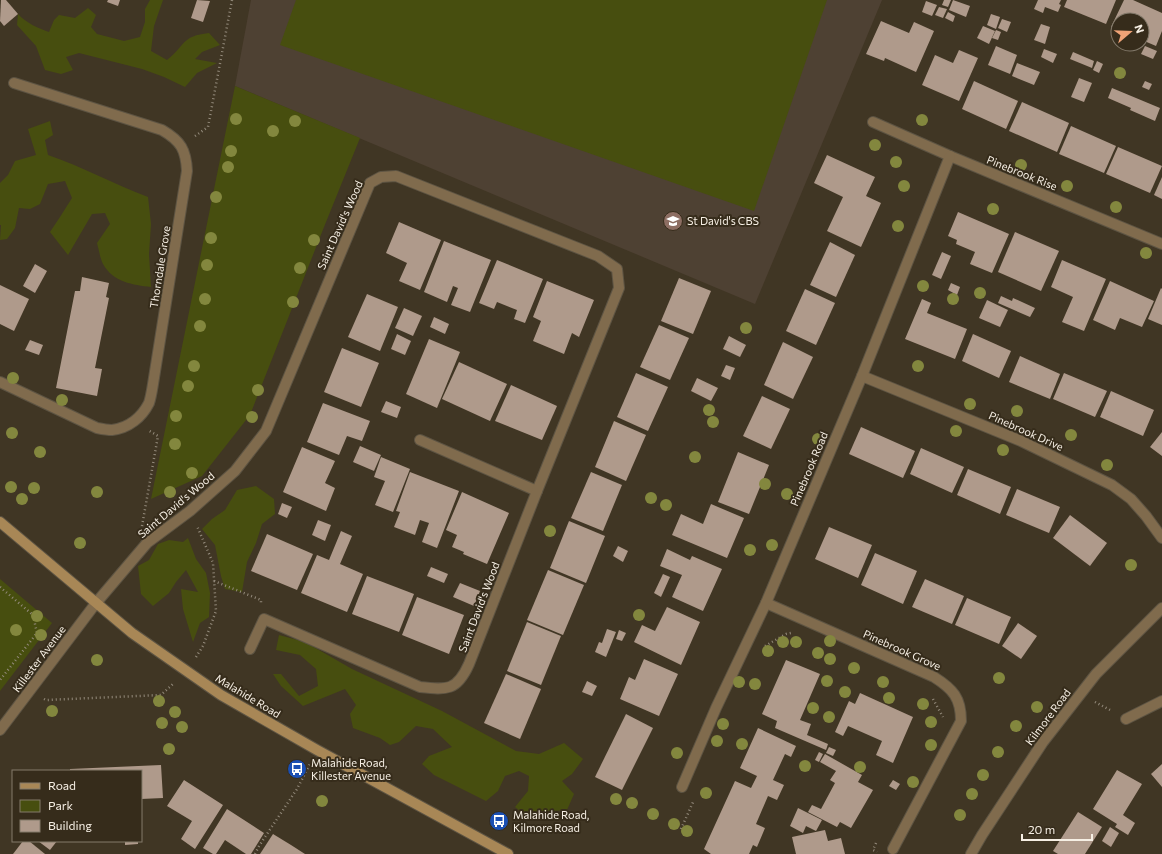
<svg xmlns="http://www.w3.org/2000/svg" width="1162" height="854" viewBox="0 0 1162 854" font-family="Commissioner,sans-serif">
<rect width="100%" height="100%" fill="#403624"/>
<polygon fill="#4e4133" points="251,0 882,0 755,304 235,86"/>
<g fill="#474e0f">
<path d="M150 0H163L154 26 151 51 167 60C186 45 181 36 209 33L220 45 202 52 195 59 217 63 197 73 185 87 164 77 142 69 79 53 66 57 73 70 61 74 45 70 36 46 17 25 18 14C26 23 38 28 49 32L54 20 59 15 75 18 88 8 96 15 91 27 97 34 124 41 140 37 145 22V9Z"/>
<polygon points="296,0 827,0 754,211 280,45"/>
<polygon points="235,86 360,138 324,227 250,415 202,476 151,499"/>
<path d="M50 121 53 135 45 140 48 155C83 167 114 184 148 197L151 224 149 254 151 287C133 285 113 282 103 264 100 258 99 250 97 243L110 224 105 213 92 214 68 255 50 232 60 217 72 198 65 181 48 184 40 204 30 209 19 208 15 228 7 239 0 240 1 225H0V183L8 175 15 161 36 155 28 129Z"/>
<polygon points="256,486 274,499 275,514 262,524 256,543 247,562 242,592 225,589 221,576 215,545 202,529 212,519 225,510 237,490"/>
<polygon points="188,538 196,559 206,573 210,593 209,617 200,623 193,642 183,609 181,589 198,592 186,570 176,582 169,593 153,606 141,594 138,566 149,560 158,544 169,540 183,542"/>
<polygon points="0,579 52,623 0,691"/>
<polygon points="279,635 305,642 352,669 442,711 516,751 539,754 564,743 583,759 572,774 562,781 574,794 567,810 535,812 525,815 515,807 528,791 529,776 519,771 505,776 498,791 486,801 434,775 422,764 429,756 452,747 433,729 416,726 399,742 390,745 380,738 353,728 350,714 356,705 345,689 303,706 281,686 273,674 281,674 299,696 318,686 316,669 300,655 276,650"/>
</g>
<g fill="#af9a8b">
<polygon points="1,0 6,0 18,14 4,26 0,21"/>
<polygon points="108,0 120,0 118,6 107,2"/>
<polygon points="197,0 210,1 203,22 191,18"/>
<polygon points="944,0 951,0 948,7 942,5"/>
<polygon points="953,0 970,6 966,17 949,10"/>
<polygon points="1038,0 1061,0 1059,4 1061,5 1058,12 1045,7 1043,13 1034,9"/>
<polygon points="1067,0 1116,0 1106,24 1064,7"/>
<polygon points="1124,0 1133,0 1162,13 1162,31 1156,46 1142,40 1142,20 1118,20 1118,40 1113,38 1117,29 1111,27"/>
<polygon points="926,1 937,5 932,16 922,12"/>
<polygon points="939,7 947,9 943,18 935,15"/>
<polygon points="948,12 955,16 953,22 945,18"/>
<polygon points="991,14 1000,17 996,29 987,25"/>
<polygon points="1002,19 1011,22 1007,32 998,28"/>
<polygon points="881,21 909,33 914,22 934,31 916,72 885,58 884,61 866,54"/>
<polygon points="1041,24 1050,27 1045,44 1034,40"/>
<polygon points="983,26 995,31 989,44 977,38"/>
<polygon points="996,30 1001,32 998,40 992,38"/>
<polygon points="996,46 1017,55 1010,74 988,65"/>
<polygon points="1145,46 1157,51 1153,59 1141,54"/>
<polygon points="1044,49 1057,54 1053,63 1041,57"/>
<polygon points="959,50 978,58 959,101 922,85 935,55 953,63"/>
<polygon points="1073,52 1094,61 1092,68 1070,59"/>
<polygon points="1097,61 1103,64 1099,73 1093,70"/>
<polygon points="1017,63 1040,72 1034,85 1012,76"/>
<polygon points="1079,78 1092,83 1084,102 1071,97"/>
<polygon points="974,81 1018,101 1006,129 962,109"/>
<polygon points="1145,81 1152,84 1149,90 1142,87"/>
<polygon points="1112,88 1160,108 1155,121 1130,110 1131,108 1108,98"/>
<polygon points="1022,102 1069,123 1057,152 1009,131"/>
<polygon points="1071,126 1116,146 1104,173 1059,154"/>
<polygon points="1118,147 1162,166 1150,193 1106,174"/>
<polygon points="827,155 875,177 866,196 881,203 861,247 827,231 843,197 814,183"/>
<polygon points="1162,177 1162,199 1154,195"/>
<polygon points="958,212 1009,234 992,273 970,264 975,252 956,244 957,240 948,236"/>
<polygon points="399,222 441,240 420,290 399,281 407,263 386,253"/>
<polygon points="1015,232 1059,251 1041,291 998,272"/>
<polygon points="444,241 491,260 470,312 451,305 458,288 453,286 447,302 424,292"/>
<polygon points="830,242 855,255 836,297 810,285"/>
<polygon points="942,252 951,256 941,279 932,275"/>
<polygon points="497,260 543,279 525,323 514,319 517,310 497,302 494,309 479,303"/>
<polygon points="1062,260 1106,279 1084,331 1062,322 1073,297 1051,287"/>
<polygon points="35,264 47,271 35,293 23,286"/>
<polygon points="82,277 109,283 106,297 109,298 95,368 102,369 97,396 56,388 75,291 80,291"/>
<polygon points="679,278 711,291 693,334 661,321"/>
<polygon points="547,281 594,300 579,337 572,333 564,354 533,341 541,321 533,317"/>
<polygon points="1110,281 1154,301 1142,327 1120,318 1115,330 1093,320"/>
<polygon points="951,283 960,287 957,295 948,290"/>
<polygon points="0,285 29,299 14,331 0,324"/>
<polygon points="1161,288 1162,289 1162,325 1148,319"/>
<polygon points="805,289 835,303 816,345 786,331"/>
<polygon points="367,294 398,307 380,351 348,337"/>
<polygon points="1001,296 1012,301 1013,298 1035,308 1030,317 998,303"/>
<polygon points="922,299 931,303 927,313 967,329 955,359 905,339"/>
<polygon points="987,300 1008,310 1000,327 979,318"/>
<polygon points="404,308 422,316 413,336 395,328"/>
<polygon points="434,317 449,324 445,334 430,327"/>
<polygon points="659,325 689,338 670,380 640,367"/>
<polygon points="397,334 411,341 405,355 391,349"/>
<polygon points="973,334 1011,351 999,378 962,361"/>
<polygon points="729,336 746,345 740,357 723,349"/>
<polygon points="429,339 460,352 437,408 406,394"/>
<polygon points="30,340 43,345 39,355 25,350"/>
<polygon points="783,342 813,357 793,399 764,385"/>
<polygon points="342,348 379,363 361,407 324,392"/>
<polygon points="1020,356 1060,374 1050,399 1009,382"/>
<polygon points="459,362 507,384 490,421 442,399"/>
<polygon points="726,365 735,368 730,380 721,376"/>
<polygon points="636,373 668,387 648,431 617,417"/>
<polygon points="1064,373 1107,391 1095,417 1053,399"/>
<polygon points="697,378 718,388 711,401 691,391"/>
<polygon points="511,385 557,406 542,440 495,421"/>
<polygon points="1111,391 1154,410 1143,436 1100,417"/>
<polygon points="762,396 790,409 771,449 743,436"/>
<polygon points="386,401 401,407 397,418 381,412"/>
<polygon points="323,403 370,421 362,441 347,436 339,455 307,442"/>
<polygon points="614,421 646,435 626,481 595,467"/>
<polygon points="861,427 915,451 903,478 849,454"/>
<polygon points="1162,432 1162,456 1150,447"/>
<polygon points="360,446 381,455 374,471 353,462"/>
<polygon points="302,447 335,461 325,483 335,488 326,511 283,492"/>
<polygon points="921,448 964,467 952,493 910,474"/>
<polygon points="738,452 769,465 749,514 718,502"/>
<polygon points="381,457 410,469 393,512 375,505 385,481 374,477"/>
<polygon points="968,469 1011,487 1000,514 957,495"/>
<polygon points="410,472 459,491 437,548 422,542 429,523 420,520 415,535 394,527 400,512 396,511"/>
<polygon points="591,472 622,485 603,531 571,518"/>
<polygon points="1017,489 1060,507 1049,533 1006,515"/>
<polygon points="462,492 509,513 487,564 463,554 464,552 452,547 457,535 446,530"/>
<polygon points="282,503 292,507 287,518 278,514"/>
<polygon points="711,504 744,518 727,558 672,535 681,514 703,524"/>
<polygon points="1070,515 1107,543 1090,566 1053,538"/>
<polygon points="318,520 331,525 325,541 312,535"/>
<polygon points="569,521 605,536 586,583 550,568"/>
<polygon points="829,527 872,545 858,578 815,559"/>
<polygon points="341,531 352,536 340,564 363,574 347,612 301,593 317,555 329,560"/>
<polygon points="267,534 313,554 297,590 251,571"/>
<polygon points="618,546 628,551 623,562 613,556"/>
<polygon points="667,549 690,560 692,556 722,569 703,611 672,597 682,575 660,566"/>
<polygon points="875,553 917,571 903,604 861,585"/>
<polygon points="431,567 448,574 444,583 427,576"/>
<polygon points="548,570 584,585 563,635 527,620"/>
<polygon points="663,574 670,577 661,597 654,593"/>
<polygon points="367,576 414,594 399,632 352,614"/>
<polygon points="925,579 964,596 952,624 912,607"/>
<polygon points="460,583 480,591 474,606 453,597"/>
<polygon points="417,597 464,615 449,654 402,635"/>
<polygon points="967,598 1011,617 999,644 955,625"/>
<polygon points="667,607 700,622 681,665 634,642 642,625 655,631"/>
<polygon points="527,622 561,636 541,685 507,671"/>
<polygon points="1018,623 1037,636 1021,659 1002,646"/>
<polygon points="607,629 616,632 606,657 595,652 599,642 602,643"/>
<polygon points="619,630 626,633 622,641 616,639"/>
<polygon points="644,659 678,674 659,716 620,699 629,677 635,680"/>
<polygon points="786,660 820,674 800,720 811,724 807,735 828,744 826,750 775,728 777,721 762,714"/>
<polygon points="506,674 541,689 520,739 484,723"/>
<polygon points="587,681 597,686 592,696 582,692"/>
<polygon points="860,693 913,717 893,763 876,755 882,741 848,726 843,736 835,732 849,701 855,704"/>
<polygon points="626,714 653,728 622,790 595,777"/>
<polygon points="758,728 796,746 791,757 785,754 773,780 784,785 777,800 768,796 756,824 765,828 757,847 753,845 749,854 711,854 704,849 735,781 751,788 757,776 740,768"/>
<polygon points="829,747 836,750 833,756 826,753"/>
<polygon points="819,752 823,754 819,762 815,760"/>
<polygon points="825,754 862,775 858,782 873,790 851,828 840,822 837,827 808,812 812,805 821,809 835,783 830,780 836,771 820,762"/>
<polygon points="1162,764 1162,787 1151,774"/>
<polygon points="161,765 163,798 141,799 141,771 70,771 70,769"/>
<polygon points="1117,770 1142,784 1123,815 1135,823 1128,835 1115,827 1117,824 1093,809"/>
<polygon points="184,780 223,805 195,849 181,839 192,821 167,806"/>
<polygon points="893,780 900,784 896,790 889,786"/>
<polygon points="798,808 822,820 816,831 806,826 803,833 790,826"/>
<polygon points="227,809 264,833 251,854 246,854 225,840 216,854 213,854 203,848"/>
<polygon points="1078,812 1102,827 1085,854 1058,854 1053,851"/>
<polygon points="1110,827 1119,833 1111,847 1102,841"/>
<polygon points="825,830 828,841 841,838 845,854 796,854 792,837"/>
<polygon points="273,834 291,845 305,854 260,854"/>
<polygon points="23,841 29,841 45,854 13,854"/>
<polygon points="38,841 57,841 50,850"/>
<polygon points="125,841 138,841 138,844 125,845"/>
</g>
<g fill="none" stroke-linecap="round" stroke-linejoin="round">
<defs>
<g id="minor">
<polyline points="873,122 950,156 1162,244"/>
<polyline points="862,376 1021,441 1112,485 1131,499 1146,516 1162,538"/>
<path d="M0 382 97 428C102 429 108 430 112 430 129 428 142 417 149 403 151 397 152 390 153 384L187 171C186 150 181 141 162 130L14 83"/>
<polyline points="420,440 537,491"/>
<path d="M766 603 934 677C953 689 961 698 961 721L893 849"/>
<polyline points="1126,719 1162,701"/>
<path d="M0 730 96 603 147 543 190 511 235 471 266 431 370 183 381 177 396 176 598 256 617 269 619 288 537 491 469 664C457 691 447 690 420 687L264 619 250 649"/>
<polyline points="682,787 716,708 766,603 862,376 950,156"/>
</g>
<polyline id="tertiary" points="971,854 982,835 1043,742 1096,674 1162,608"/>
<polyline id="secondary" points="0,522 132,633 221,695 317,750 508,854"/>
</defs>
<use href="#minor" stroke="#5d5443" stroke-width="12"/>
<use href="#tertiary" stroke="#5d5443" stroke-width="12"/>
<use href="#secondary" stroke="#5d5443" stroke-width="12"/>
<g stroke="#948b7c" stroke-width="2.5" stroke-dasharray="1 3" stroke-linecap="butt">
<polyline points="195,136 208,127 232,0"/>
<polyline points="142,526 158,436 148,430"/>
<polyline points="214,581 261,600 261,603"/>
<polyline points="0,587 33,615 37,633 0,680"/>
<polyline points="765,646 786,634 791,633"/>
<polyline points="196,657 203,646 216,611 213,563 197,526"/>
<polyline points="44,699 46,700 161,695 174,683"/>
<polyline points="933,699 943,717"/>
<polyline points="1095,702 1112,711"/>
<polyline points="681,829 694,800"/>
<polyline points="876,843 873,850 877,852"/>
<polyline points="255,854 259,846 297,789 310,764"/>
</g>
<use href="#minor" stroke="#806b4d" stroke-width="10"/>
<use href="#tertiary" stroke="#806b4d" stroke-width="10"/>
<use href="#secondary" stroke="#a88756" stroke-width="10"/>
</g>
<g fill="#83873e">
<circle cx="1120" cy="73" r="6"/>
<circle cx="236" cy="119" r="6"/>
<circle cx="922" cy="120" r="6"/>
<circle cx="295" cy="121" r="6"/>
<circle cx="273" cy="131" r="6"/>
<circle cx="875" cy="145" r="6"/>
<circle cx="231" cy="151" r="6"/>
<circle cx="896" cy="162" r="6"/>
<circle cx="1021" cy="165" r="6"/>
<circle cx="228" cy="167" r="6"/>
<circle cx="904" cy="186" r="6"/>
<circle cx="1067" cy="186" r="6"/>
<circle cx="216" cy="197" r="6"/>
<circle cx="1116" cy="207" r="6"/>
<circle cx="993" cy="209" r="6"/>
<circle cx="898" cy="226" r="6"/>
<circle cx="211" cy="238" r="6"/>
<circle cx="314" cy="240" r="6"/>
<circle cx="1146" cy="253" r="6"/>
<circle cx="207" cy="265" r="6"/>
<circle cx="300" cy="268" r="6"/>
<circle cx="923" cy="286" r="6"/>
<circle cx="980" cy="293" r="6"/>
<circle cx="205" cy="299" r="6"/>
<circle cx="953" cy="299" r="6"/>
<circle cx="293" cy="302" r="6"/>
<circle cx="200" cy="326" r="6"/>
<circle cx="746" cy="328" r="6"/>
<circle cx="194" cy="366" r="6"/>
<circle cx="918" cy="366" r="6"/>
<circle cx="13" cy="378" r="6"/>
<circle cx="188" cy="386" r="6"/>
<circle cx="258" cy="390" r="6"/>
<circle cx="62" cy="400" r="6"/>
<circle cx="970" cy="404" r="6"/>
<circle cx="709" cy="410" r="6"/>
<circle cx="1017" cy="411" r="6"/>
<circle cx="176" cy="416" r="6"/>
<circle cx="252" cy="417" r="6"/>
<circle cx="713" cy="422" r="6"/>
<circle cx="956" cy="431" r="6"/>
<circle cx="12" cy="433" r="6"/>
<circle cx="1071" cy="435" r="6"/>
<circle cx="818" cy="439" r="6"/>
<circle cx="175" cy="444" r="6"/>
<circle cx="1003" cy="450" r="6"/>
<circle cx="40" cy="452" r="6"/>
<circle cx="695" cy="457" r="6"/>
<circle cx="1107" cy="465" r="6"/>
<circle cx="192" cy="473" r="6"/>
<circle cx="765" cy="484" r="6"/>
<circle cx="11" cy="487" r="6"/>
<circle cx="34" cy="488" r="6"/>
<circle cx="97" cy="492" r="6"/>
<circle cx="170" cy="492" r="6"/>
<circle cx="787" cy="494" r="6"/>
<circle cx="651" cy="498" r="6"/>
<circle cx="22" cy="499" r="6"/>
<circle cx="666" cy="505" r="6"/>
<circle cx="550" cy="531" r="6"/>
<circle cx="80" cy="543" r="6"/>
<circle cx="772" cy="545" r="6"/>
<circle cx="750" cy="550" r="6"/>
<circle cx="1131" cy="565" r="6"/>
<circle cx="639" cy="615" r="6"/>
<circle cx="37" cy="616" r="6"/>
<circle cx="16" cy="630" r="6"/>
<circle cx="41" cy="635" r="6"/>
<circle cx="830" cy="641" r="6"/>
<circle cx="783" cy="642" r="6"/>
<circle cx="796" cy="642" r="6"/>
<circle cx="768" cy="651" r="6"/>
<circle cx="818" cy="653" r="6"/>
<circle cx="830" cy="659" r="6"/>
<circle cx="97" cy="660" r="6"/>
<circle cx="854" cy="668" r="6"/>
<circle cx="999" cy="678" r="6"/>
<circle cx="827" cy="681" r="6"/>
<circle cx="739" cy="682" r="6"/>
<circle cx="883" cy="682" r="6"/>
<circle cx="755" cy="684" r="6"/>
<circle cx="845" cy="692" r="6"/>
<circle cx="889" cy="698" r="6"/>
<circle cx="159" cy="701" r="6"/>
<circle cx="923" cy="704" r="6"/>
<circle cx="1037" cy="707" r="6"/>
<circle cx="813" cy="708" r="6"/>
<circle cx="52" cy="711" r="6"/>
<circle cx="175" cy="712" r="6"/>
<circle cx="829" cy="717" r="6"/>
<circle cx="931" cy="722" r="6"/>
<circle cx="162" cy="723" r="6"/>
<circle cx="723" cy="724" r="6"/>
<circle cx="1016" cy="726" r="6"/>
<circle cx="182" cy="727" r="6"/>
<circle cx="717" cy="741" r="6"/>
<circle cx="742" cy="744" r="6"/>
<circle cx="931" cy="745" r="6"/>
<circle cx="169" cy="749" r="6"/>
<circle cx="998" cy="752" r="6"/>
<circle cx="677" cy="753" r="6"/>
<circle cx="805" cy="766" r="6"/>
<circle cx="860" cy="767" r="6"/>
<circle cx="983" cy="775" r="6"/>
<circle cx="913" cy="782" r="6"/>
<circle cx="706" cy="793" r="6"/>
<circle cx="972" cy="794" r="6"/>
<circle cx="616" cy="799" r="6"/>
<circle cx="322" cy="801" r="6"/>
<circle cx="632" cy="803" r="6"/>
<circle cx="653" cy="814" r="6"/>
<circle cx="960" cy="815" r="6"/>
<circle cx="674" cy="824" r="6"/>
<circle cx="687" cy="831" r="6"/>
</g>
<defs>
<symbol id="school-disc" viewBox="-11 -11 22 22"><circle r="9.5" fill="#8d6e63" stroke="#362c1b"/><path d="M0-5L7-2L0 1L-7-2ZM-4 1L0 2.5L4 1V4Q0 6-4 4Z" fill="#fff"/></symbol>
<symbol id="bus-disc" viewBox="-11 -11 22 22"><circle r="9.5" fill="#1a4fb4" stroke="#362c1b"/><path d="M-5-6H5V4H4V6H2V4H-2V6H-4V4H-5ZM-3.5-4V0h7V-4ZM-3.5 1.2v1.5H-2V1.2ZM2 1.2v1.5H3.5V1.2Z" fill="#fff"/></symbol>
</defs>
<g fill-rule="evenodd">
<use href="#school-disc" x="662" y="210" width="22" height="22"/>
<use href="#bus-disc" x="286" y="758" width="22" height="22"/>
<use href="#bus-disc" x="488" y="810" width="22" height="22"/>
</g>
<g text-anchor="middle" stroke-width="4" stroke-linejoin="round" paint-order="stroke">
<g font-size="11" fill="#f6efe4" stroke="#362c1b">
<text transform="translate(1022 173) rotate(22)" y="4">Pinebrook Rise</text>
<text transform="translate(340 225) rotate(-66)" y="4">Saint David's Wood</text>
<text transform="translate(160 267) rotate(-81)" y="4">Thorndale Grove</text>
<text transform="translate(1026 431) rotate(24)" y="4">Pinebrook Drive</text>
<text transform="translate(809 469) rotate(-67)" y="4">Pinebrook Road</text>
<text transform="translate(176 505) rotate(-40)" y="4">Saint David's Wood</text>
<text transform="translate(479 607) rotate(-69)" y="4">Saint David's Wood</text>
<text transform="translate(902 650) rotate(24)" y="4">Pinebrook Grove</text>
<text transform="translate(39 659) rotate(-53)" y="4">Killester Avenue</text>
<text transform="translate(248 696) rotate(31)" y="4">Malahide Road</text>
<text transform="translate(1048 717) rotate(-53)" y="4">Kilmore Road</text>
</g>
<g font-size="11" fill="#f6efe4" stroke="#362c1b" text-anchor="start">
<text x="687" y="225">St David's CBS</text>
<text x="311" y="767">Malahide Road,<tspan x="311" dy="13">Killester Avenue</tspan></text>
<text x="513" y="819">Malahide Road,<tspan x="513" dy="13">Kilmore Road</tspan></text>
</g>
</g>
<rect x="12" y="770" width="130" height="72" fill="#362c1b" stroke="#837a6b"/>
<rect x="20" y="783" width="20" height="6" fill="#a88756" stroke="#837a6b"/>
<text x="48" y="790" font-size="12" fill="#f6efe4">Road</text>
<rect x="20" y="800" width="20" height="12" fill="#474e0f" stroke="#837a6b"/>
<text x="48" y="810" font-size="12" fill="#f6efe4">Park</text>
<rect x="20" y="820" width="20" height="12" fill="#af9a8b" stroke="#837a6b"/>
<text x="48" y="830" font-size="12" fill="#f6efe4">Building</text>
<g transform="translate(1130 32) rotate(71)"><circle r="19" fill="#362c1b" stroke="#837a6b"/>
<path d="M0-3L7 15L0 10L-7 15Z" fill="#efa377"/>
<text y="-6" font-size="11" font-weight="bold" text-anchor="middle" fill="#f6efe4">N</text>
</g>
<path d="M1022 834v6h70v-6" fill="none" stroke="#f6efe4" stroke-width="2"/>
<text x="1028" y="834" font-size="12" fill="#f6efe4" stroke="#362c1b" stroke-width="3" paint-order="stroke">20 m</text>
</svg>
